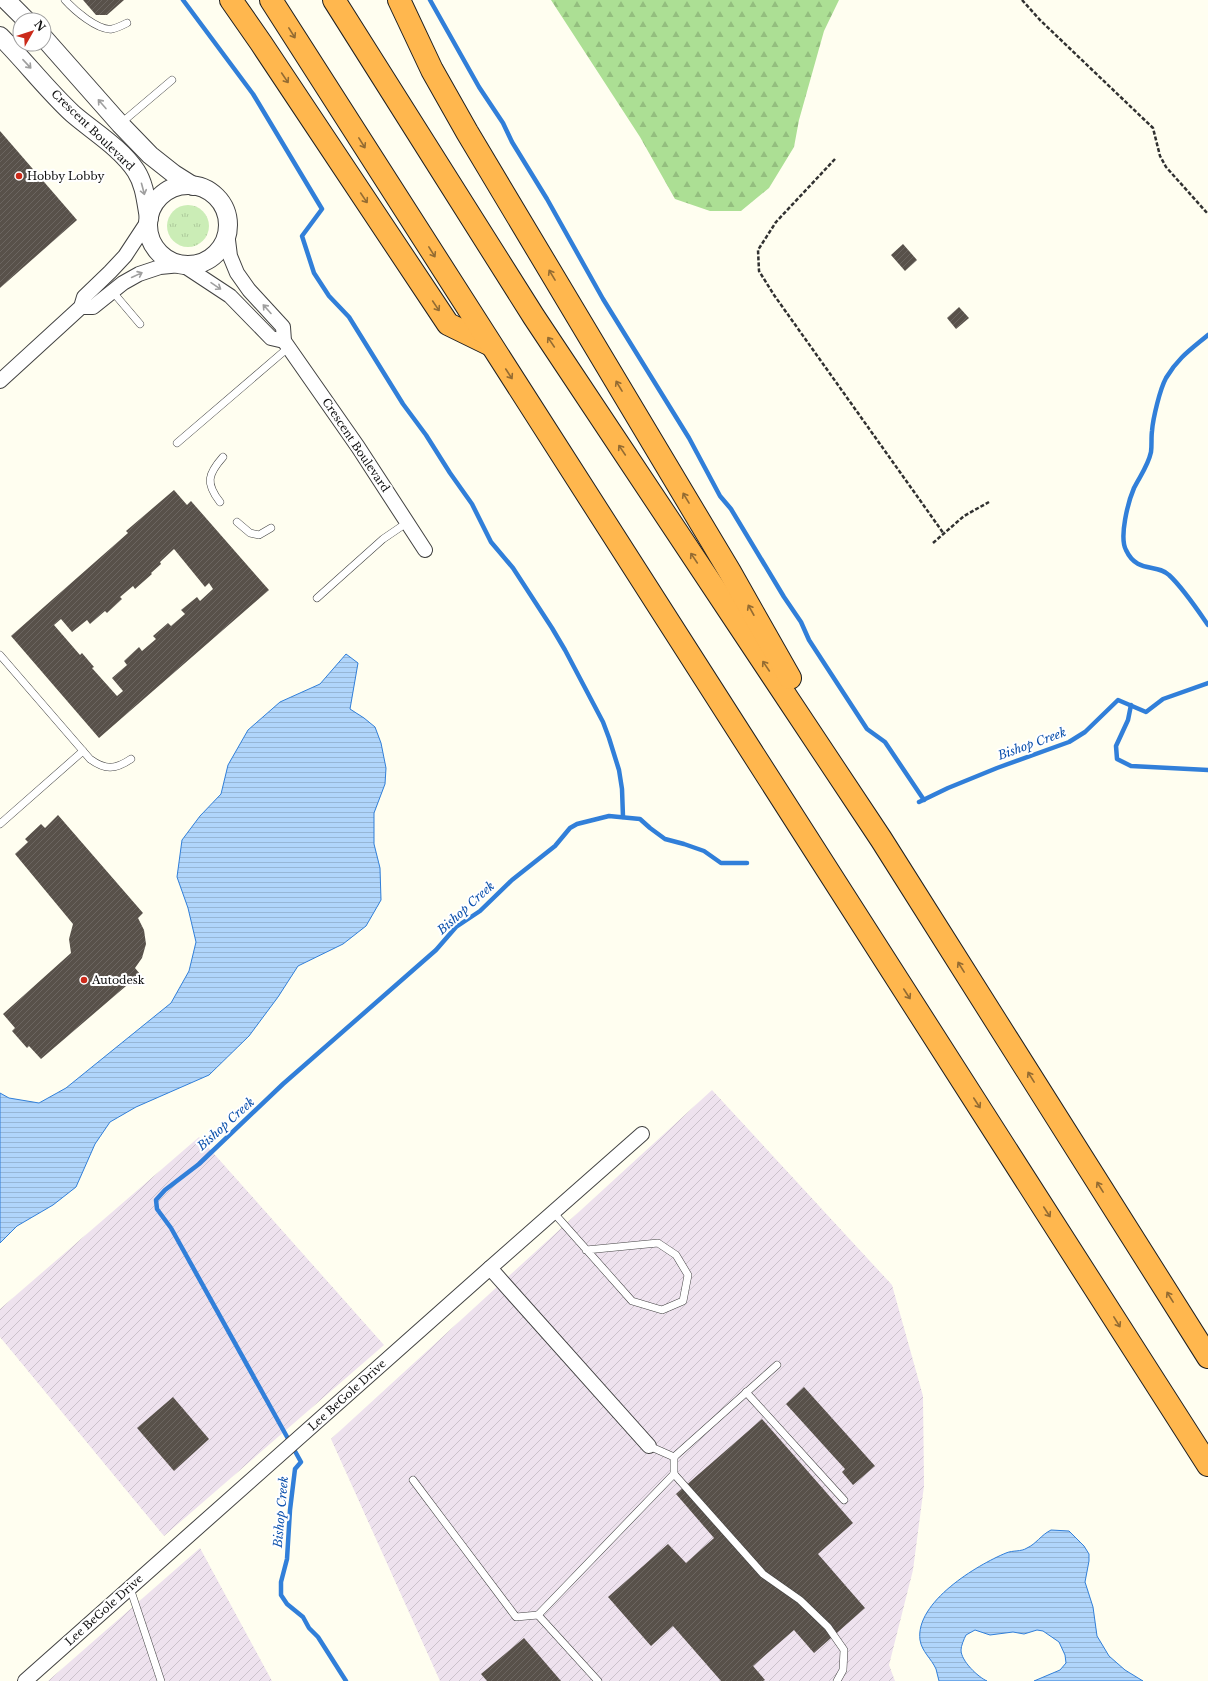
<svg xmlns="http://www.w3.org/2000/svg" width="1208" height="1681" viewBox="0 0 1208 1681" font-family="'Libre Baskerville',serif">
<defs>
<pattern id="industrial-furrows" width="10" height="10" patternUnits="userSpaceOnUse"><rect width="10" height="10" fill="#eee2ee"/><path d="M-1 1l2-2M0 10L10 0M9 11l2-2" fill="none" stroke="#cbc1cb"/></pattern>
<pattern id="grass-tufts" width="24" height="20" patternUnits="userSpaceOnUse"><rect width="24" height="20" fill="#cbedb6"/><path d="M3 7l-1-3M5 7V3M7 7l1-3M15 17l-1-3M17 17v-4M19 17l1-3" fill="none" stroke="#adca9b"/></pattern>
<pattern id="forest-firs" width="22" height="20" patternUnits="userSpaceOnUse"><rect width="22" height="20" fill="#acdf94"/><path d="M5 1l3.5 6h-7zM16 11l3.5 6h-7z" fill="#93be7e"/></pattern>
<pattern id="water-rules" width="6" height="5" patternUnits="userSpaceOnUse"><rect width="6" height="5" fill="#b0d5fb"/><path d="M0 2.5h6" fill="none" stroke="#96b6d6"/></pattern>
<pattern id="building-hatch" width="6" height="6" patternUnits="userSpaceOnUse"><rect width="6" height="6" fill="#58514a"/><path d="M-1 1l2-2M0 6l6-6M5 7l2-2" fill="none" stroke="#6b6560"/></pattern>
</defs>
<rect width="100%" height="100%" fill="#fffef0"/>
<g fill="url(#industrial-furrows)">
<polygon points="712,1090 892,1285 923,1396 924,1486 913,1570 889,1665 895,1681 440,1681 331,1439"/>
<polygon points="199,1137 384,1345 164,1536 0,1337 0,1309"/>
<polygon points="200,1548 272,1681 48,1681"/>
</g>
<circle fill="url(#grass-tufts)" cx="188" cy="226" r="21"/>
<polygon fill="url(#forest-firs)" points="551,0 839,0 824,31 799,120 794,147 769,188 741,211 710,211 675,199 640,137"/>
<g fill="url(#water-rules)" stroke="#317fd9">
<polygon points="346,654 358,663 350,709 364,718 375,727 381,743 386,768 385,784 374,813 374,844 380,868 381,900 366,926 343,944 298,966 278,997 249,1036 209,1075 136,1107 110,1122 95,1144 76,1187 53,1205 17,1226 0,1243 0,1093 9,1098 39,1103 66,1088 171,1003 189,971 196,942 188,908 177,877 182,840 200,816 221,794 228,765 248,730 280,702 320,684"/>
<path d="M1051 1530 1069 1531 1084 1546 1089 1554V1561L1085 1582 1093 1607 1097 1636 1109 1656 1125 1670 1143 1681H1034L1060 1670 1066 1663 1065 1655 1059 1642 1043 1631 1037 1630 1024 1634 1013 1632 990 1635 975 1630 966 1635C964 1639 961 1646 961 1650 961 1661 978 1677 987 1681H939C938 1677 937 1673 936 1669 931 1658 922 1652 920 1640 915 1602 977 1565 1006 1553 1013 1550 1021 1552 1027 1548 1036 1544 1041 1535 1051 1530Z"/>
</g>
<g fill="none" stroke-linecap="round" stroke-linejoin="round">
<g stroke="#317fd9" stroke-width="4.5">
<polyline points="183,0 253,94 322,209 302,236 314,273 329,296 349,317 403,404 426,435 450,473 472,504 491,542 513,568 552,628 565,650 603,722 609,738 619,770 622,789 623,817"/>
<polyline points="430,0 479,87 503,123 512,142 547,199 603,299 689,438 720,496 731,509 784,597 801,622 809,640 867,729 885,742 924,800"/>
<path d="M1208 335C1190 350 1178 358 1166 378 1160 389 1153 418 1152 431 1151 438 1152 445 1151 452 1148 466 1140 476 1134 488 1128 502 1119 537 1126 550 1137 574 1157 563 1169 575 1183 588 1197 609 1208 625"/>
<polyline points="1131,705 1128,720 1116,746 1117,759 1131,766 1208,770"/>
<polyline points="919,802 948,788 997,768 1069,742 1085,732 1118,700 1146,712 1163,699 1208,683"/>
<polyline points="346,1681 318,1637 309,1628 303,1617 287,1604 281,1595 281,1582 287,1559 290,1510 295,1469 301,1462 171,1228 157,1209 156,1200 165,1190 199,1164 283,1084 436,950 456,927 480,911 512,880 555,846 570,828 577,824 609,816 640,819 650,828 665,839 684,844 704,851 721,863 747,863"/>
</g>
</g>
<g fill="url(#building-hatch)" fill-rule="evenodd">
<polygon points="83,0 124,0 107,15 96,15"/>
<polygon points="0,131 77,220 0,288"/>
<polygon points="903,244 917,260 905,271 891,255"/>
<polygon points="959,307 969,318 956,329 947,318"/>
<path d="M174 490 187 505 191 501 269 590 99 738 11 636 128 533 126 531ZM174 549 205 587 209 583 213 589 200 601 197 597 181 610 185 614 171 626 168 623 153 636 156 639 142 651 139 647 124 661 127 665 112 678 123 691 117 696 92 668 94 667 82 653 80 655 54 625 61 619 72 632 87 620 90 624 105 611 107 613 122 599 120 597 133 586 135 589 152 574 151 573 161 564 160 562Z"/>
<polygon points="58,815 143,913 138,918 144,930 146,944 142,958 135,968 140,974 41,1059 29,1046 27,1048 12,1031 15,1028 3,1014 71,953 69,939 73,924 15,854 28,842 25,839 41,824 45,828"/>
<polygon points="804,1387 875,1466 853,1485 842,1472 845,1469 786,1404"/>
<polygon points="173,1397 209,1439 174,1471 137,1428"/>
<polygon points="762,1419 853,1523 818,1554 865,1608 814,1653 794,1630 753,1666 765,1680 763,1681 721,1681 673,1626 651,1646 608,1597 668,1544 686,1563 714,1538 676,1494"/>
<polygon points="524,1638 561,1681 487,1681 481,1674"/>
</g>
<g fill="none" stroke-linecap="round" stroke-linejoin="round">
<defs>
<g id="service">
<path d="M65 0C74 10 98 31 112 29 117 28 123 25 127 23"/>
<polyline points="120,124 172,80"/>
<polyline points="112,291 140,324"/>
<polyline points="177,443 289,347"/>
<path d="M220 502C205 483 208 474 223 457"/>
<polyline points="237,522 250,533 259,535 271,528"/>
<polyline points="317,598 383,539 408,522"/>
<path d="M0 655 90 759C105 770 115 770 131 759"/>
<polyline points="0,824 83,751"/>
<polyline points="553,1212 632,1301 662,1310 683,1301 688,1275 676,1255 658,1243 586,1250"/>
<polyline points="746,1392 844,1500"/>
<polyline points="649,1446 674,1457 674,1474 763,1574 800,1600 828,1627 844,1650 843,1670 837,1681"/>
<polyline points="674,1457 777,1365"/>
<polyline points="413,1480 516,1617 538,1615"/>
<polyline points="130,1588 161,1681"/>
<polyline points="598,1681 538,1615 674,1474"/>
</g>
<g id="minor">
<polyline points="227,232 230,256 237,273 249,290 283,327 284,341 358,447 425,550"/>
<polyline points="183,265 230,296 271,338 284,341"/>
<polyline points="81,307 93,307 123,283 139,274 160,267 181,265"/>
<polyline points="0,381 81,307 84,297 110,272 125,256 148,221"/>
<polyline points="490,1268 642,1134"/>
<polyline points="25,1681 490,1268 649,1446"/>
</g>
<g id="tertiary">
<polyline points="6,0 26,20"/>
<path d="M0 36C25 61 47 90 73 114 94 132 121 148 136 171 145 185 146 202 149 218"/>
<polyline points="44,38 120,124 150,155 174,174 193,186"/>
<circle cx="188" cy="225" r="40"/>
</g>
<g id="motorway">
<polyline points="231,0 261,43 448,324 491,345"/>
<polyline points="271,0 1208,1465"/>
<polyline points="334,0 534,317 881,839 1208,1357"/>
<polyline points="399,0 432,70 467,132 730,572 790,678"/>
</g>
</defs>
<use href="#service" stroke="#424242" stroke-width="8"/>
<use href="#minor" stroke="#424242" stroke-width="16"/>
<use href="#tertiary" stroke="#424242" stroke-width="20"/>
<use href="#motorway" stroke="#202020" stroke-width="24"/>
<g stroke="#313131" stroke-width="2.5" stroke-dasharray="4 2" stroke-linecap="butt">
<polyline points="1022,0 1040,20 1153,128 1160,156 1166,167 1208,214"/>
<polyline points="835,159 776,222 758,250 759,271 774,295 944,534"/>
<polyline points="933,543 964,516 989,502"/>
</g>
<use href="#service" stroke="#fff" stroke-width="7"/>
<use href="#minor" stroke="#fff" stroke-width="14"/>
<use href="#tertiary" stroke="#fff" stroke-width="18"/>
<use href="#motorway" stroke="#ffb74e" stroke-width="22"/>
</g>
<defs><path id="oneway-shaft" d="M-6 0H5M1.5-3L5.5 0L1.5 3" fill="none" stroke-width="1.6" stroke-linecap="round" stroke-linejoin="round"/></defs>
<g stroke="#936b32">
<use href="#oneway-shaft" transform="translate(292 33) rotate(58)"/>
<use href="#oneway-shaft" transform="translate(285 78) rotate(56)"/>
<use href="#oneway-shaft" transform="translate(362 143) rotate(58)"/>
<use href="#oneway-shaft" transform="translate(364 198) rotate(56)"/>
<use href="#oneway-shaft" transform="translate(432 252) rotate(58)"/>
<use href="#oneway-shaft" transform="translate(552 275) rotate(-121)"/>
<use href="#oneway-shaft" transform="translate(436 306) rotate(56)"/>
<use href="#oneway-shaft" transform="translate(551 342) rotate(-124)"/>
<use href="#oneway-shaft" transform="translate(509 374) rotate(57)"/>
<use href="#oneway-shaft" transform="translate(619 386) rotate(-121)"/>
<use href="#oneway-shaft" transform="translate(622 450) rotate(-124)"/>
<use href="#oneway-shaft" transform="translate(686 498) rotate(-121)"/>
<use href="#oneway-shaft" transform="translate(694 558) rotate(-124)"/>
<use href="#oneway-shaft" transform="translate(751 610) rotate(-119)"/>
<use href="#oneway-shaft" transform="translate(766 666) rotate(-124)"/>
<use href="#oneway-shaft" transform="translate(961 967) rotate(-122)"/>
<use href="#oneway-shaft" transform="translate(907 994) rotate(57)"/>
<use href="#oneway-shaft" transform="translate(1031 1077) rotate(-122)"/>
<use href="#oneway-shaft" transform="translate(977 1103) rotate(57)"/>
<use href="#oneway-shaft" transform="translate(1100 1187) rotate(-122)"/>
<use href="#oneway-shaft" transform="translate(1047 1212) rotate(57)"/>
<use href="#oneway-shaft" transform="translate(1170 1297) rotate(-122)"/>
<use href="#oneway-shaft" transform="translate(1117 1322) rotate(58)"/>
</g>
<g stroke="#9f9f9f">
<use href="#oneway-shaft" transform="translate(27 64) rotate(47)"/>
<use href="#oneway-shaft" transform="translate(102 104) rotate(-131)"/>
<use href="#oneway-shaft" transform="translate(143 189) rotate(75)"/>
<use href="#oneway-shaft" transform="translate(137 275) rotate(-25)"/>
<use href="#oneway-shaft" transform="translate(216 286) rotate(34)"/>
<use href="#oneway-shaft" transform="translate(267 309) rotate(-132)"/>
</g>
<g fill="#cb2a1a" stroke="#fff" stroke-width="1.5">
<circle cx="19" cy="176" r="4"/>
<circle cx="84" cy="980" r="4"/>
</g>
<g text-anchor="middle" stroke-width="4" stroke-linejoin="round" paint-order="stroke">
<g font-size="11" fill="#0f0f0f" stroke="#fff">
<text transform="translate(93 130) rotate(44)" y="4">Crescent Boulevard</text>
<text transform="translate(356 445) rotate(56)" y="4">Crescent Boulevard</text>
<text transform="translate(347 1395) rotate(-42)" y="4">Lee BeGole Drive</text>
<text transform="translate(104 1610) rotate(-42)" y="4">Lee BeGole Drive</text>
</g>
<g font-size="11" fill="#0f0f0f" stroke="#fff" text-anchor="start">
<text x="27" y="180">Hobby Lobby</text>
<text x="92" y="984">Autodesk</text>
</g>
<g font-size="12" font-style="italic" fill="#0c51ac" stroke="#fff">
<text transform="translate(1032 744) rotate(-20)" y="4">Bishop Creek</text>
<text transform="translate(466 908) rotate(-42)" y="4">Bishop Creek</text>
<text transform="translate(226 1124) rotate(-42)" y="4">Bishop Creek</text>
<text transform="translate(281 1512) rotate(-85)" y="4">Bishop Creek</text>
</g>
</g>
<g transform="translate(32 32) rotate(51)"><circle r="19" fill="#ffffff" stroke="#9f9f9f"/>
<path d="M0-3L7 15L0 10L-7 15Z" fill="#cb2a1a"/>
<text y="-6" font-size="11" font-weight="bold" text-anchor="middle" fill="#0f0f0f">N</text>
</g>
</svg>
